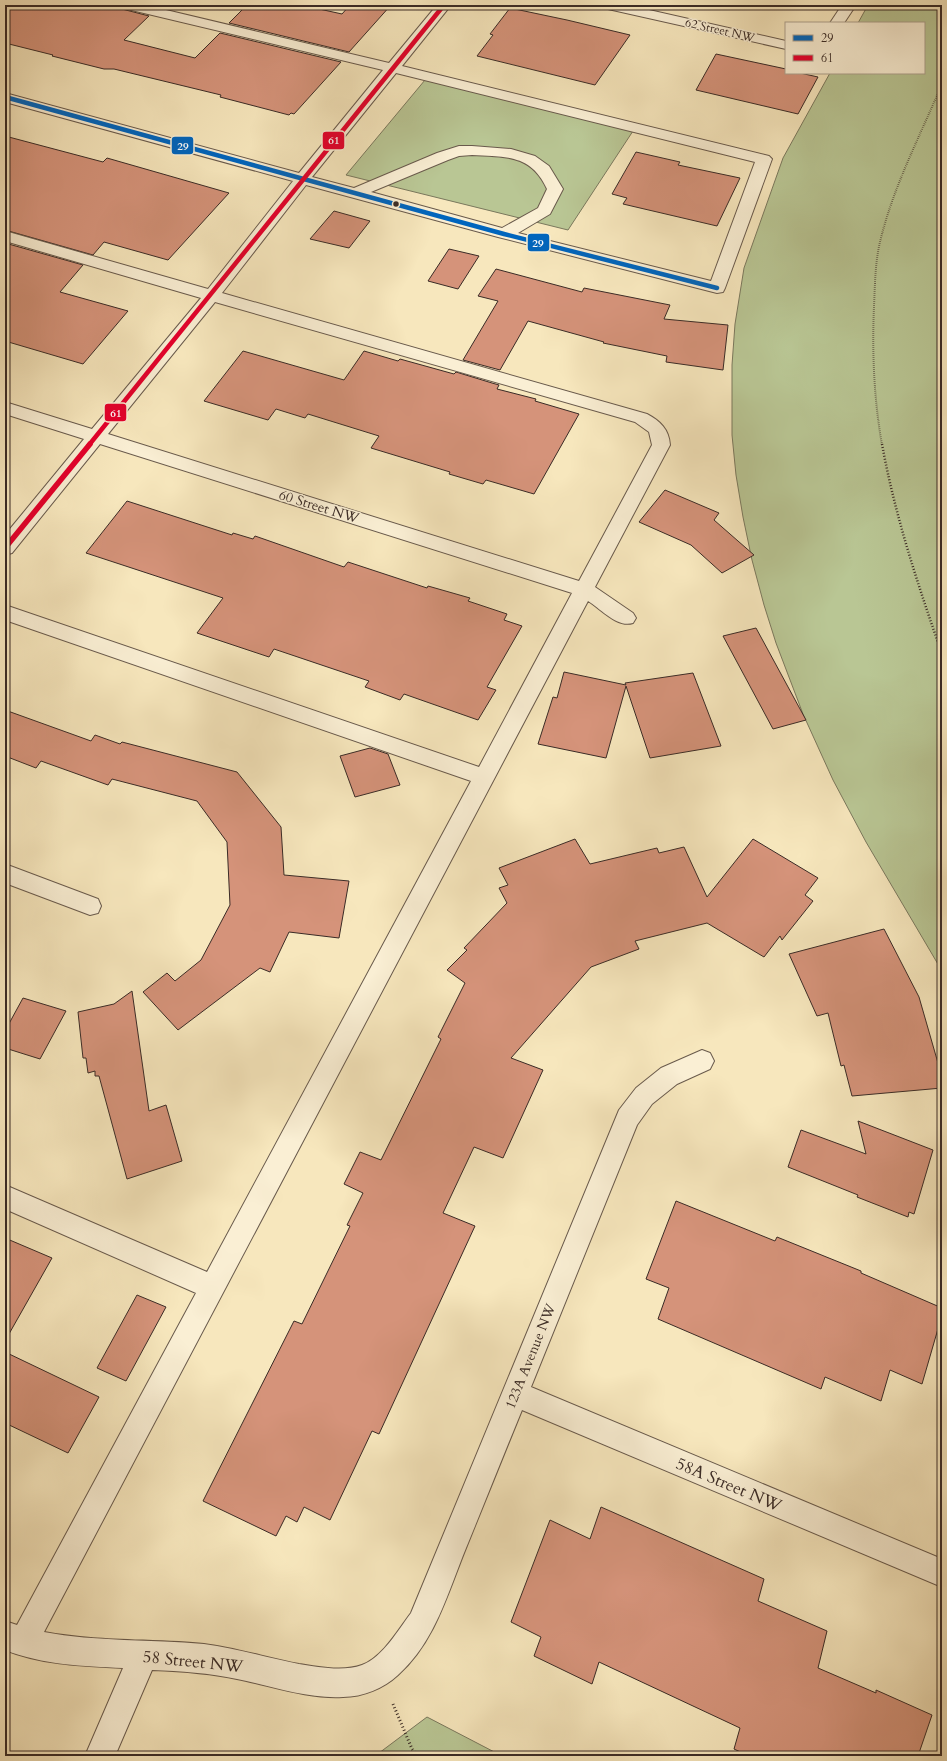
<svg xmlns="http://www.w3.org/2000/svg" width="947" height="1761" viewBox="0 0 947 1761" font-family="Cardo,serif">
<rect width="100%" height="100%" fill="#f7e7bd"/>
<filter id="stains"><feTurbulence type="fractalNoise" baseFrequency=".005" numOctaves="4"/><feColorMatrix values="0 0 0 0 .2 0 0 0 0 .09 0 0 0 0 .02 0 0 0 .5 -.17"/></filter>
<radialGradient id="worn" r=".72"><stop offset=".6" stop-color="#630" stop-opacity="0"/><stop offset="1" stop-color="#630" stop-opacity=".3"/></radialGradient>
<g fill="#b9c694" stroke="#7a785d">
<polygon points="868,5 942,5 942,971 866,842 833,780 803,714 776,643 764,605 752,560 743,517 736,475 732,435 732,365 735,324 744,268 783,158 830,73 924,73 924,23 858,23"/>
<polygon points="425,80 633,131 568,230 346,175"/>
<polygon points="427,1717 502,1756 375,1756"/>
</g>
<g fill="#d5937a" stroke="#3a2b26">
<polygon points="5,5 119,5 122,9 149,16 124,40 195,58 220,33 341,62 294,114 291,113 289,115 220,97 221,95 114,69 104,69 52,56 53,55 5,43"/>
<polygon points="247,5 301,5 342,14 350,5 391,5 349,52 229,23"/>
<polygon points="510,8 567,20 630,35 595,85 477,56 493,35 490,34"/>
<polygon points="716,54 786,69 786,73 800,73 818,77 798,114 696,90"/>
<polygon points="5,136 103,162 107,158 229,193 168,260 104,242 93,255 5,230"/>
<polygon points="636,152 680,162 678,165 740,178 717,226 623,204 627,198 612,194"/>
<polygon points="334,211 370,221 349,248 310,239"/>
<polygon points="5,243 83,265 60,292 128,311 83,364 5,341"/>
<polygon points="449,249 479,256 458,289 428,281"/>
<polygon points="496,269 582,292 584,288 670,305 664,319 728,325 723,370 666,362 667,356 603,343 604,342 528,321 500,370 463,360 498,301 478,296"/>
<polygon points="243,351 344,380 364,351 398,361 400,359 454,374 456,372 492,383 499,385 497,389 536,399 535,401 579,414 534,494 486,480 483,484 449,474 450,472 371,448 379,436 308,414 305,418 276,409 268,420 204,401"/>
<polygon points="665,490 719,513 714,520 754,555 722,573 691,545 639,522"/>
<polygon points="127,501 232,535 233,533 253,539 255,536 344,567 348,562 427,588 428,586 470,598 468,601 507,614 504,620 522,626 487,687 496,690 478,720 404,694 400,700 365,687 369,681 274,649 269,657 197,633 223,598 86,553"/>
<polygon points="756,628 806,720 773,729 723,636"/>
<polygon points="564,672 626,685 625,683 693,673 721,746 650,758 626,686 606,758 538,744 553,697 557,698"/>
<polygon points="5,710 91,741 95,735 120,744 122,742 237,772 281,827 284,875 349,881 339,938 289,932 270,972 260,968 178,1030 143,992 167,973 175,981 201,960 230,905 227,842 197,801 112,779 108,785 41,761 36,768 5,756"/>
<polygon points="370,748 388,754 400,785 355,797 340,756"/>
<polygon points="575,839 590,864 657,848 659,853 684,847 707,897 753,839 818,878 805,895 813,901 782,940 780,936 764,957 707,923 635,941 639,949 591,967 511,1058 543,1070 503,1158 474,1147 443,1213 475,1226 379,1434 372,1431 330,1520 304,1507 297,1522 286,1516 276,1536 203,1501 294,1321 302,1324 350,1226 347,1225 363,1193 344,1184 360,1152 381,1160 441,1039 438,1037 465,983 447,970 467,950 464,948 507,903 499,888 508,885 499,868"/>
<polygon points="884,929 919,997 942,1077 942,1088 852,1096 844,1065 841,1066 828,1013 817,1016 789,954"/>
<polygon points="132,991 149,1111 166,1105 182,1161 127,1179 99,1076 95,1076 95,1071 88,1073 86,1058 83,1058 78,1012 114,1004"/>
<polygon points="23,998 66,1011 40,1059 5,1048 5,1031"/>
<polygon points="858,1121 933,1150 914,1214 909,1212 908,1217 857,1197 858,1195 788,1167 801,1130 866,1154"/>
<polygon points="676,1201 775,1241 777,1237 861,1271 861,1273 942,1308 942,1315 922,1384 890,1370 881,1401 825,1377 821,1389 658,1319 669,1288 646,1279"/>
<polygon points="5,1238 52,1258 5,1341"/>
<polygon points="137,1295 166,1307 126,1381 97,1368"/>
<polygon points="5,1352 99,1397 68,1453 5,1423"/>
<polygon points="601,1507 764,1579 758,1601 827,1631 818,1668 876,1693 876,1690 932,1715 918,1756 749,1756 734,1749 740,1728 599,1662 592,1684 534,1656 541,1637 511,1622 550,1520 590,1539"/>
</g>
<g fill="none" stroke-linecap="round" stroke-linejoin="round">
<defs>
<g id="minor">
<path d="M120 5H145L389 63 437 5H451L402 66 769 156 772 159 725 288 723 292 717 293 498 237 306 185 222 293 647 414C660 421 669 429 670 445L595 587 633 613 636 618 633 623C617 628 601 609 588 601L44 1632C97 1642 151 1639 204 1644 236 1648 267 1658 299 1664 318 1667 343 1672 362 1665 383 1657 398 1630 411 1613L619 1110 636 1088 661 1068 702 1050 710 1053 714 1061 710 1069 677 1084 652 1104 637 1125 531 1387 942 1559V1587L522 1410C503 1456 485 1502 466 1548 448 1592 435 1642 398 1675 384 1688 363 1697 343 1697 307 1699 272 1686 237 1679 209 1673 181 1671 152 1670L115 1756H85L123 1668C83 1666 43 1665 5 1650V1621L17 1625 196 1293 5 1209V1185L207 1272 471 781 5 620V605L479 767 572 593 100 444 12 553 5 555V535L84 439 5 414V402L92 429 201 298 5 241V231L208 289 293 181 5 102V93L299 173 383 70 127 9 122 8ZM396 73 755 162 711 281 518 233 550 214 563 189 549 166 535 156 511 149 472 146H459L437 153 354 188 312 177ZM472 155C506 157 531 154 547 189L538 208 502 228 371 192 448 160 459 156ZM215 302 635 422 649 432 652 445 579 581 108 434Z"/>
<polygon points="601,5 627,5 786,41 786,49 608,9 603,8"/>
<polygon points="842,5 856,5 844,23 830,23"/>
<polygon points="5,864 98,899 101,906 98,913 90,915 5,883"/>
</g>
</defs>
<use href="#minor" stroke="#695a4c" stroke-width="2"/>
<path stroke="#3a2b26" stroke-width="2" stroke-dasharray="0.5 1.5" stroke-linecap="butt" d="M882 445C874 399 872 353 874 306 875 285 875 263 880 242 893 187 920 136 942 84"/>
<path stroke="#3a2b26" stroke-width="2.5" stroke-dasharray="1 2" stroke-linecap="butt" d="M882 444C895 516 918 585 942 654"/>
<polyline stroke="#3a2b26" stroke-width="3" stroke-dasharray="1 2.5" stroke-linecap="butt" points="393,1704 412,1749 418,1756"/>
<use href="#minor" fill="#faefd4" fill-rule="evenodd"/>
<defs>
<polyline id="bus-1" points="5,97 504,234 717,288"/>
<path id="bus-2-far1" d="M89 445C208 299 325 151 444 5"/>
<polyline id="bus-2" points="5,548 90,444"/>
</defs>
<use href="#bus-1" stroke="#faefd4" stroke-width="6"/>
<use href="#bus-2-far1" stroke="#faefd4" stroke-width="6"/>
<use href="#bus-2" stroke="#faefd4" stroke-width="8"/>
<use href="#bus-1" stroke="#0065bd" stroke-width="4.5"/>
<use href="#bus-2-far1" stroke="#e4002b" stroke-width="4.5"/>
<use href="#bus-2" stroke="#e4002b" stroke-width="5.5"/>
</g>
<circle fill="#3a2b26" stroke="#faefd4" stroke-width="1.5" cx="396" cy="204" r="3.5"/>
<g text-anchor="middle" stroke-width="3" stroke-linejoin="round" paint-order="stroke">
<g font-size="12" fill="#3a2b26" stroke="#faefd4">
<text transform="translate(720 30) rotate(13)" y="4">62 Street NW</text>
</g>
<g font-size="14" fill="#3a2b26" stroke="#faefd4">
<text transform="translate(319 506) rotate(17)" y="5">60 Street NW</text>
<text transform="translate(530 1356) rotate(-68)" y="5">123A Avenue NW</text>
</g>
<g font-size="17" fill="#3a2b26" stroke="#faefd4">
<text transform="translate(729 1484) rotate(23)" y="6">58A Street NW</text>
<text transform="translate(193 1661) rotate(6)" y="6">58 Street NW</text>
</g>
</g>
<g stroke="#faefd4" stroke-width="1.5">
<rect x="322" y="131" width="23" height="19" rx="4" fill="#e4002b"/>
<rect x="171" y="136" width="23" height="19" rx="4" fill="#0065bd"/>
<rect x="527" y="233" width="23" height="19" rx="4" fill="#0065bd"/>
<rect x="104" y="403" width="23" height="19" rx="4" fill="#e4002b"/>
</g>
<g font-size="11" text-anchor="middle" font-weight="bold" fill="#fff">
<text x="334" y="144">61</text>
<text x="183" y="150">29</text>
<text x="538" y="247">29</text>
<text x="116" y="417">61</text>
</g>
<rect width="947" height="1761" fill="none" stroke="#f7e7bd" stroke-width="20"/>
<rect x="6" y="6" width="935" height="1749" fill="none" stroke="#3a2b26" stroke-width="2"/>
<rect x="10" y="10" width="927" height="1741" fill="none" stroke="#3a2b26"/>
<rect x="785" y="22" width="140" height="52" fill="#faefd4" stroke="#ada18e"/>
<rect x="793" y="35" width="20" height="6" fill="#0065bd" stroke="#ada18e"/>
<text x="821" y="42" font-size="12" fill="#3a2b26">29</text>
<rect x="793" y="55" width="20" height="6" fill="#e4002b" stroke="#ada18e"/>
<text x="821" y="62" font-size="12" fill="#3a2b26">61</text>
<rect width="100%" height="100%" filter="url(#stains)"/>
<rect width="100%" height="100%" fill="url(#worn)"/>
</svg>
